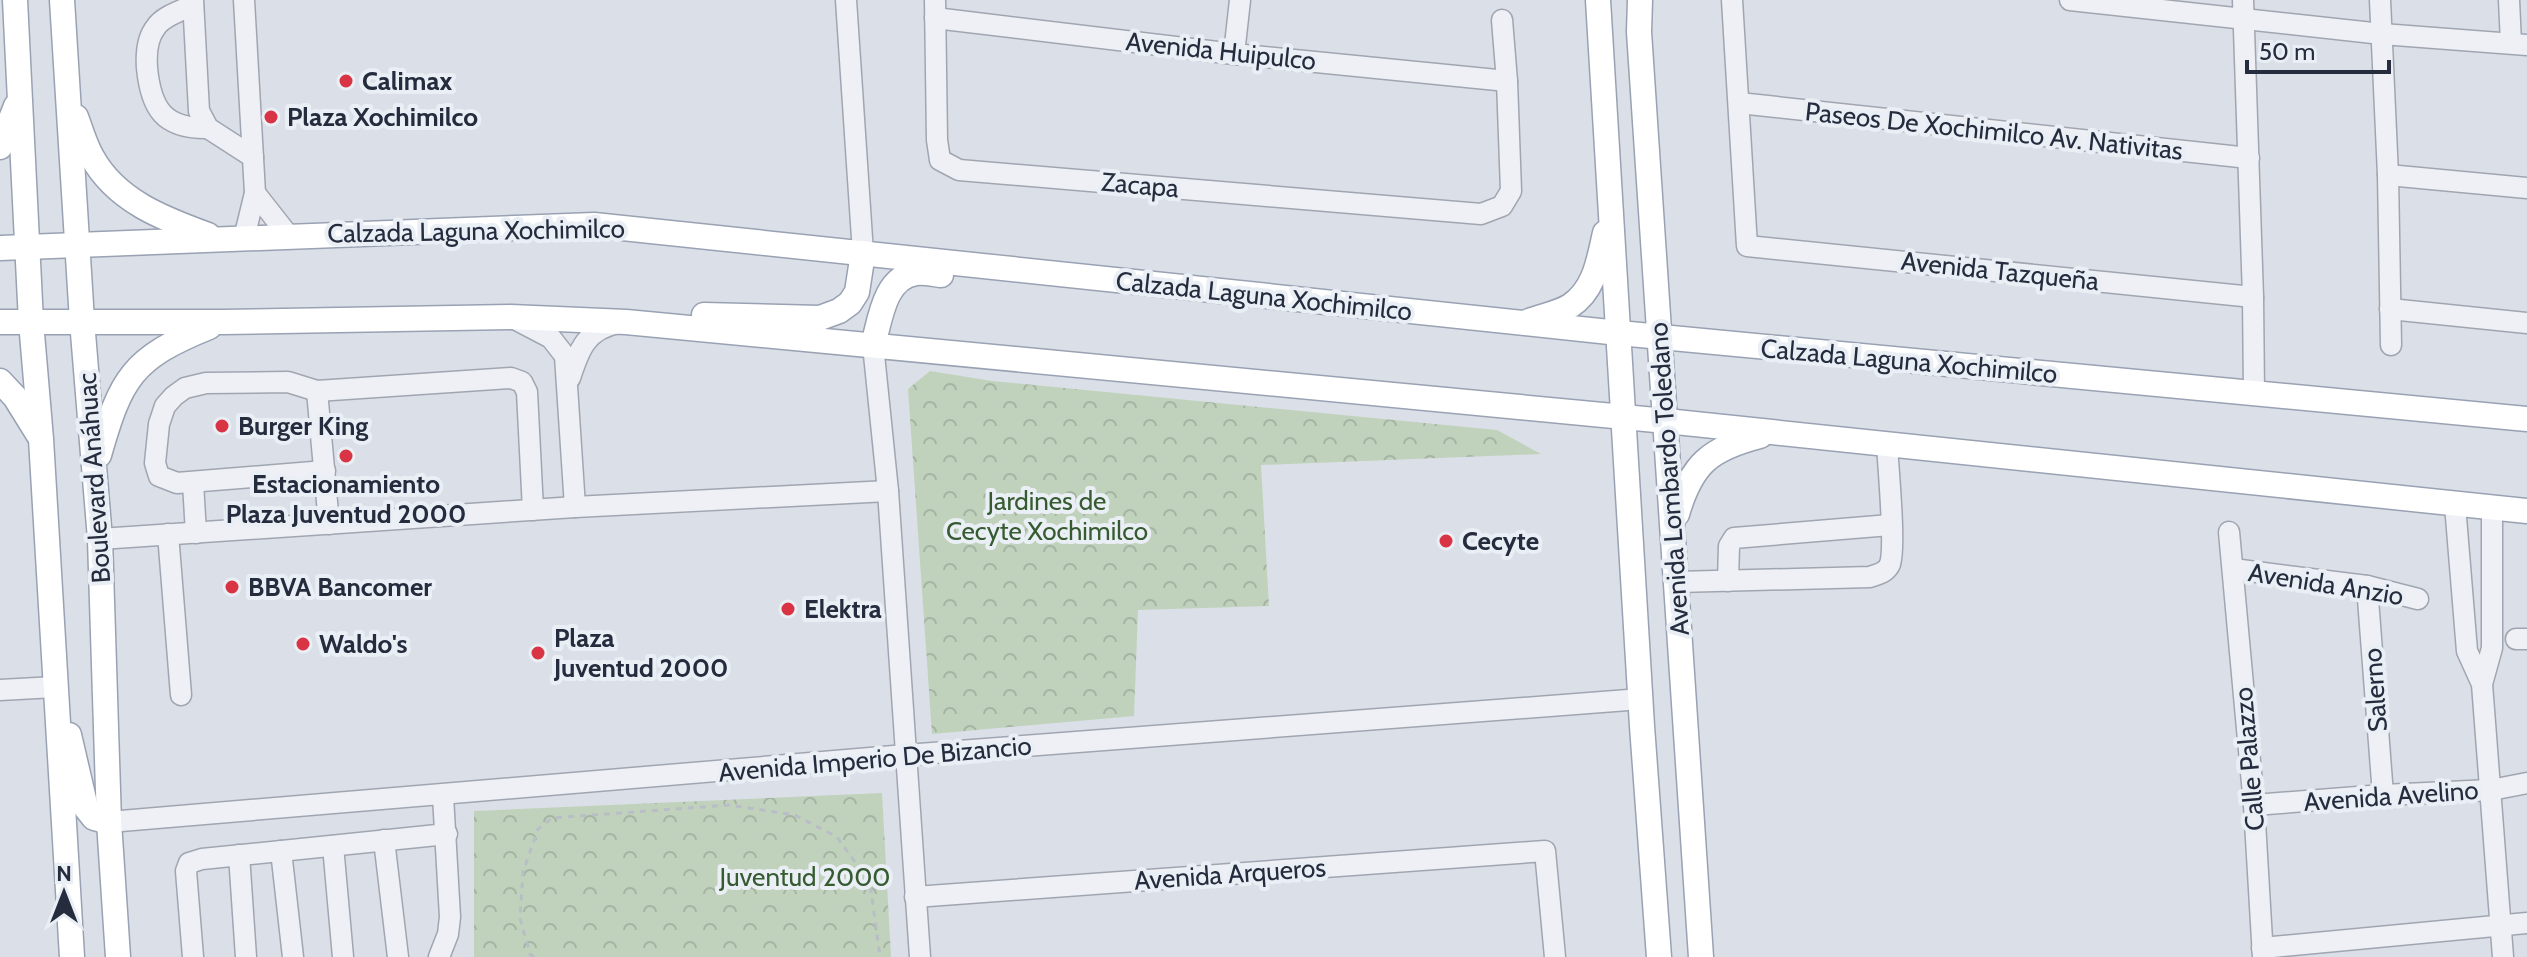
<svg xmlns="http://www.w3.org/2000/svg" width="2527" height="957" viewBox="0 0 2527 957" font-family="Cabin,sans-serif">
<defs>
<pattern id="park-crowns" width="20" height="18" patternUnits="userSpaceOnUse" patternTransform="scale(2)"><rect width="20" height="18" fill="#c0d2bb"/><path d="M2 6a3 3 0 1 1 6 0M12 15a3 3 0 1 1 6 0" fill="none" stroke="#a5b4a2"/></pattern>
</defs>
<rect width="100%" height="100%" fill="#dbdfe7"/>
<g fill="url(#park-crowns)">
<polygon points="930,371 992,381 1497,430 1541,454 1261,465 1269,606 1138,610 1134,716 932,734 908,389"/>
<polygon points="882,793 891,957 474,957 474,811"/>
</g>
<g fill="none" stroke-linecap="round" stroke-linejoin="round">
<defs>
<g id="minor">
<polyline points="193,0 199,111 208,128 253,157"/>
<polyline points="846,0 863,253"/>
<polyline points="935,0 937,140 940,160 959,170 1481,214 1502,206 1511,191 1507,81 1502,20"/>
<polyline points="1732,0 1747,246 2253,297"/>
<polyline points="2070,0 2382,34 2527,45"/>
<polyline points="2243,0 2253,297 2254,393"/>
<polyline points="2380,0 2388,175 2391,345"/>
<polyline points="2509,0 2511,43"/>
<path d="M193 5C181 11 163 16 156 27 147 38 146 54 147 68 151 109 164 129 208 128"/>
<polyline points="935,18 1234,54 1507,81"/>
<polyline points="1234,54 1240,0"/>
<polyline points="1739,103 2249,158"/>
<polyline points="2388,175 2527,188"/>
<polyline points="255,193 288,235"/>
<polyline points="244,238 255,193 244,0"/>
<polyline points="2390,309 2527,323"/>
<polyline points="511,317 551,338 565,356 575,507"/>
<polyline points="873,345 888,491 920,957"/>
<path d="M570 378C579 350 586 329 619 323"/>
<polyline points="317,391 329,524"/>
<polyline points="325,471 177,483 159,476 155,463 159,424 165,406 174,396 185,388 206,383 288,382 317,391 511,378 522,382 527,392 533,510"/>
<polyline points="193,483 196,533"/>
<polyline points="2455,505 2467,651 2482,684 2503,957"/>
<polyline points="2229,532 2254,805 2263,957"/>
<polyline points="168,534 181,695"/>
<polyline points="100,539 575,507 888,491"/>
<polyline points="2233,569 2367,586 2418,599"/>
<polyline points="1728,581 1729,546 1734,538 1890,525"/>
<path d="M1677 582 1870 577C1878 574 1886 573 1890 564 1896 546 1888 467 1887 444"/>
<polyline points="2367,586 2383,795"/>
<polyline points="2516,639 2527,639"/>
<polyline points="2482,684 2492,648 2492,507"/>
<polyline points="0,690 55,687"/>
<polyline points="2254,805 2383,795 2491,790 2527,783"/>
<polyline points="109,822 906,755 1641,699"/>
<polyline points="384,840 398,957"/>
<polyline points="333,846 343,957"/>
<polyline points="281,851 293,957"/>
<polyline points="239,855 246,957"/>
<polyline points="915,897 1545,851 1555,957"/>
<polyline points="2262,948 2527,923"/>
<polyline points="193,957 186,871 189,863 202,859 447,834"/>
<polyline points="439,957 448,934 450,917 443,796"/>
</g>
<g id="major">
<polyline points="15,0 31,322 41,439 72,957"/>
<polyline points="62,0 82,321 100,539 109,822 118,957"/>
<polyline points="1598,0 1642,726 1659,957"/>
<polyline points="1640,0 1639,32 1701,957"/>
<path d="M76 117C81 130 85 145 92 157 116 201 164 219 208 235"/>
<polyline points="0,147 16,106"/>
<polyline points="0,248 594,225 1619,333 2527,419"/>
<polyline points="704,315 820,318 839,311 850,303 857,292 863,253"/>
<path d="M1529 321C1542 316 1559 313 1570 306 1595 290 1599 259 1605 233"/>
<polyline points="0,322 223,322 511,317 626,322 1666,421 2527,511"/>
<path d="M873 345C880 321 884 277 916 273 923 272 933 274 941 275"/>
<polyline points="0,381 15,397 38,434"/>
<path d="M99 455C121 378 132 358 209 327"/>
<path d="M1677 514C1692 463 1710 449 1760 436"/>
<polyline points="69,735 86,808 94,818 109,822"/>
</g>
</defs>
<use href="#minor" stroke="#a0a6b1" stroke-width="23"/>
<use href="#major" stroke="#99a2b3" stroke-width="27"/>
<polyline stroke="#b9bdc5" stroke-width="3" stroke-dasharray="6 6" stroke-linecap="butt" points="534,957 530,954 520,918 523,872 538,829 552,818 729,805 795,815 837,837 870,883 880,957"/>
<use href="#minor" stroke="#eef0f5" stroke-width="20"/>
<use href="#major" stroke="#fff" stroke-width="24"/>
</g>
<g fill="#d83443" stroke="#eaeef5" stroke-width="3">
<circle cx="346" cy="81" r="8"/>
<circle cx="271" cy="117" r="8"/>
<circle cx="222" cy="426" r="8"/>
<circle cx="346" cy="456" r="8"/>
<circle cx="1446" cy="541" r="8"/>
<circle cx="232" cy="587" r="8"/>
<circle cx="788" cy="609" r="8"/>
<circle cx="303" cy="644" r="8"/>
<circle cx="538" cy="653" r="8"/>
</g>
<g text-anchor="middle" stroke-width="8" stroke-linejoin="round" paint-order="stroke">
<g font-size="26" fill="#242c3e" stroke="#eaeef5">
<text transform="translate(1221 51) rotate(6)" y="9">Avenida Huipulco</text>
<text transform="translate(1994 131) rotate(6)" y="9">Paseos De Xochimilco Av. Nativitas</text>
<text transform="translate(1140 185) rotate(5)" y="9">Zacapa</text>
<text transform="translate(476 231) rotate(-1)" y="9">Calzada Laguna Xochimilco</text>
<text transform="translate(2000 271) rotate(6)" y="9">Avenida Tazqueña</text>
<text transform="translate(1264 296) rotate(6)" y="9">Calzada Laguna Xochimilco</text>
<text transform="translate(1909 361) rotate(5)" y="9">Calzada Laguna Xochimilco</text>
<text transform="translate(94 478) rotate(-94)" y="9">Boulevard Anáhuac</text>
<text transform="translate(1669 479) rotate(-94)" y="9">Avenida Lombardo Toledano</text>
<text transform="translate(2326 584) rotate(9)" y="9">Avenida Anzio</text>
<text transform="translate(2375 690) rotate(-94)" y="9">Salerno</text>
<text transform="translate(875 759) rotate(-5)" y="9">Avenida Imperio De Bizancio</text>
<text transform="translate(2249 759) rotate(-95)" y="9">Calle Palazzo</text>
<text transform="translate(2391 796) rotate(-4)" y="9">Avenida Avelino</text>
<text transform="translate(1230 874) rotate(-4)" y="9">Avenida Arqueros</text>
</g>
<g font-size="26" font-weight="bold" fill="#242c3e" stroke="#eaeef5" text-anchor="start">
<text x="362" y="90">Calimax</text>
<text x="287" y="126">Plaza Xochimilco</text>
<text x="238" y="435">Burger King</text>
<text x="346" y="493" text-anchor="middle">Estacionamiento<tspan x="346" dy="30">Plaza Juventud 2000</tspan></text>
<text x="1462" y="550">Cecyte</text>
<text x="248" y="596">BBVA Bancomer</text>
<text x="804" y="618">Elektra</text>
<text x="554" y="647">Plaza<tspan x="554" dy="30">Juventud 2000</tspan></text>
<text x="319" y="653">Waldo's</text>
</g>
<g font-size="26" fill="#365b30" stroke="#eaeef5">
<text x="1047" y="510">Jardines de<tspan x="1047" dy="30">Cecyte Xochimilco</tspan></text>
<text x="805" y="886">Juventud 2000</text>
</g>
</g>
<g transform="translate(64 893)" stroke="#eaeef5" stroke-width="6" paint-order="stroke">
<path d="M0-6L14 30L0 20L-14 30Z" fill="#242c3e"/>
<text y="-12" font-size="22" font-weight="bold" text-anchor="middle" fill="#242c3e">N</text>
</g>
<path d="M2247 60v12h142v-12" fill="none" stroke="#242c3e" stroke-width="4"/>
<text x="2259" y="60" font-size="24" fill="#242c3e" stroke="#eaeef5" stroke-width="6" paint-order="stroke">50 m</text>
</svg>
